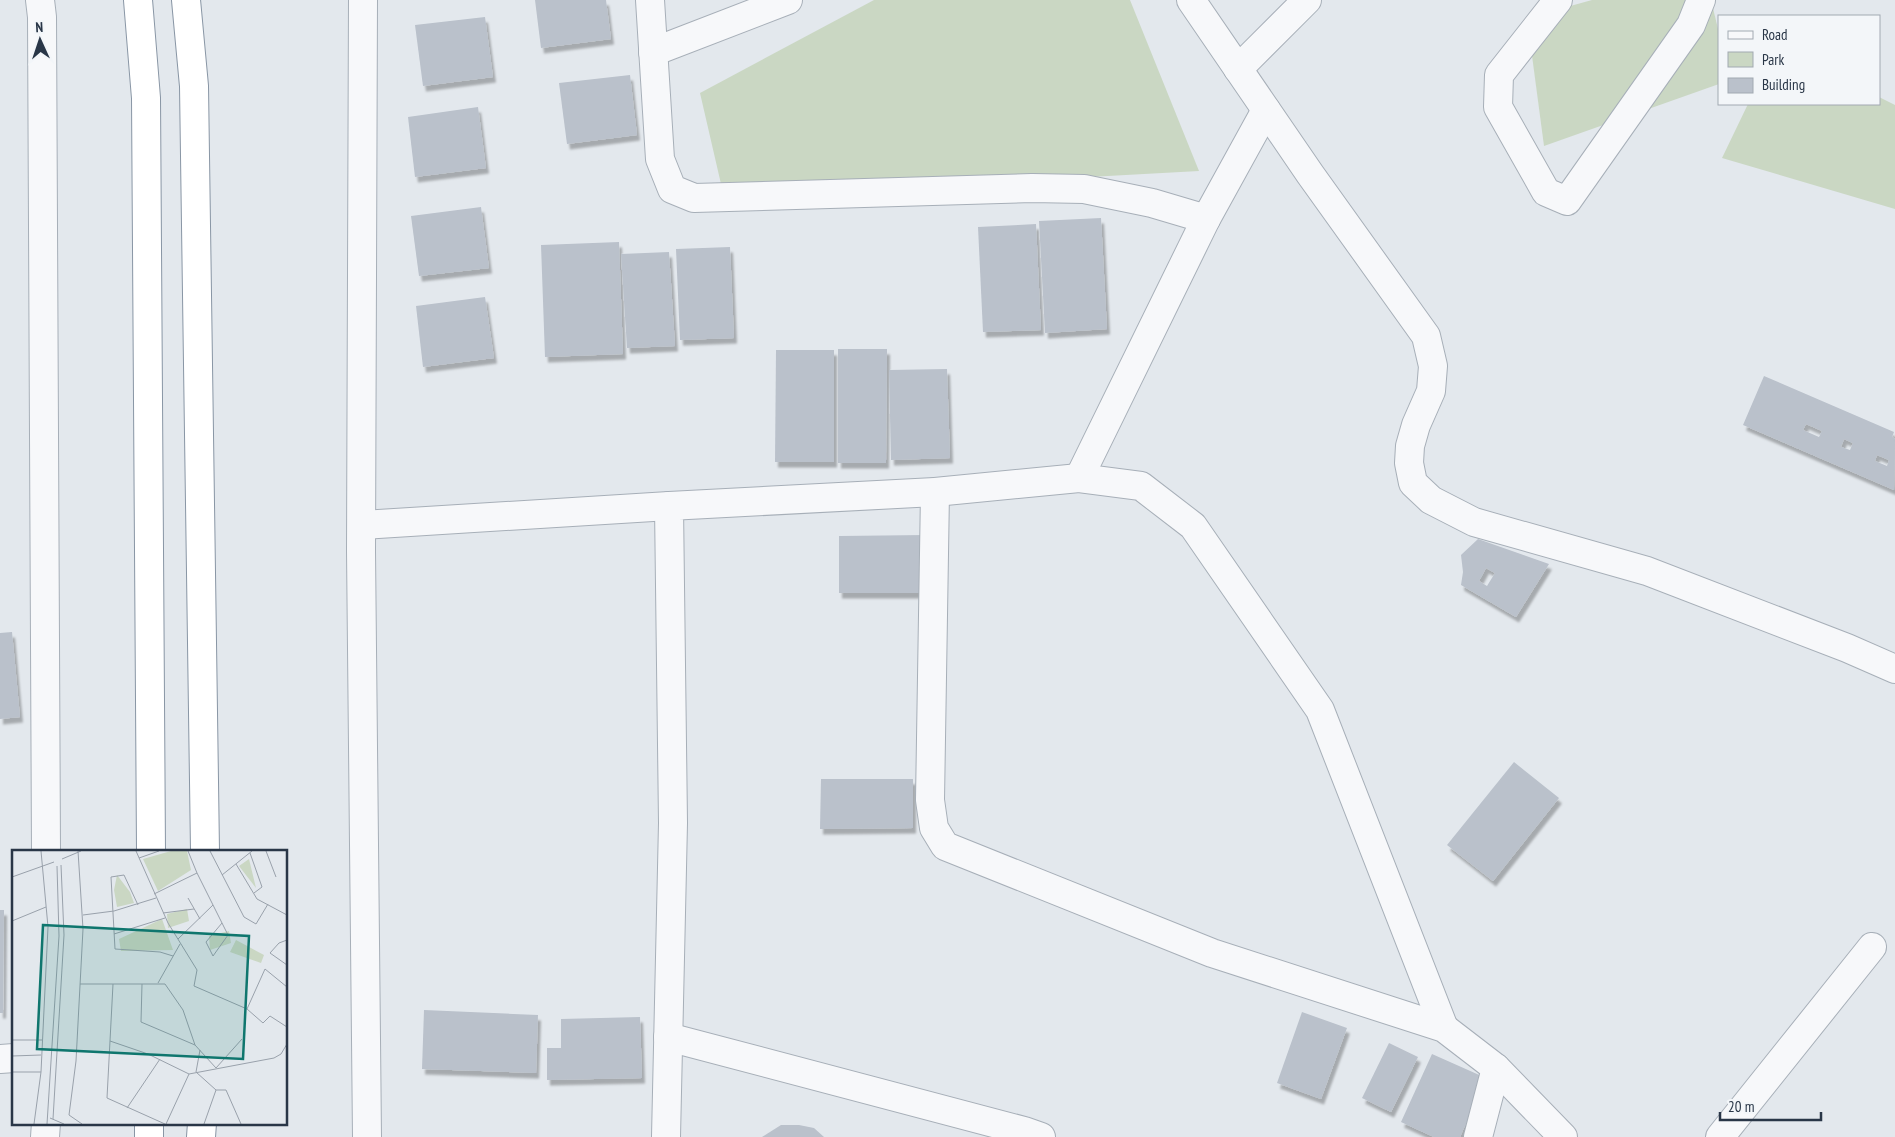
<svg xmlns="http://www.w3.org/2000/svg" width="1895" height="1137" viewBox="0 0 1895 1137" font-family="'PT Sans Narrow',sans-serif">
<defs>
<filter id="shadow"><feDropShadow dx="3" dy="5.5" stdDeviation="1" flood-color="#0004"/></filter>
</defs>
<rect width="100%" height="100%" fill="#e3e8ed"/>
<g fill="#cad7c3">
<polygon points="874,0 1130,0 1199,171 724,197 700,93"/>
<polygon points="1592,0 1711,0 1719,33 1719,84 1544,146 1527,18"/>
<polygon points="1879,97 1895,105 1895,209 1722,158 1748,104 1879,104"/>
</g>
<g fill="#bac1cb" fill-rule="evenodd" filter="url(#shadow)">
<polygon points="535,0 606,0 611,39 541,48"/>
<polygon points="485,17 493,77 423,86 415,25"/>
<polygon points="630,75 637,135 567,144 559,83"/>
<polygon points="478,107 486,168 415,177 408,117"/>
<polygon points="481,207 489,268 419,276 411,216"/>
<polygon points="1101,218 1107,329 1045,333 1039,221"/>
<polygon points="1036,224 1041,330 983,332 978,227"/>
<polygon points="619,242 623,354 545,357 541,245"/>
<polygon points="730,247 734,338 680,340 676,249"/>
<polygon points="669,252 675,346 627,348 621,254"/>
<polygon points="485,297 494,358 423,367 416,306"/>
<polygon points="838,349 887,349 886,463 838,463"/>
<polygon points="776,350 834,350 834,462 775,462"/>
<polygon points="947,369 950,458 891,460 889,370"/>
<path d="M1764 376 1894 432 1892 437 1895 439 1894 490 1743 425ZM1806 424 1822 431 1819 437 1803 430ZM1844 439 1853 443 1850 450 1841 447ZM1877 455 1889 460 1887 466 1875 461Z"/>
<polygon points="926,535 927,593 839,593 839,536"/>
<path d="M1478 539 1549 564 1516 617 1461 585 1463 572 1461 555ZM1486 568 1495 573 1487 586 1479 581Z"/>
<polygon points="12,632 20,717 0,719 0,633"/>
<polygon points="1514,762 1559,798 1493,881 1447,845"/>
<polygon points="821,779 913,779 913,828 820,829"/>
<polygon points="0,910 4,910 3,1013 0,1013"/>
<polygon points="424,1010 538,1015 536,1073 422,1069"/>
<polygon points="1302,1012 1347,1028 1321,1099 1277,1083"/>
<polygon points="640,1017 642,1078 547,1080 547,1048 561,1048 561,1019"/>
<polygon points="1389,1043 1418,1057 1391,1112 1362,1098"/>
<polygon points="1432,1054 1486,1078 1460,1137 1434,1137 1401,1122"/>
<polygon points="781,1125 799,1125 814,1128 824,1137 762,1137"/>
</g>
<g fill="none" stroke-linecap="round" stroke-linejoin="round">
<defs>
<g id="minor">
<polyline points="40,0 42,17 46,851"/>
<polyline points="363,0 361,551 367,1137"/>
<polyline points="650,0 660,159 672,189 694,198 1032,188 1084,189 1152,203 1206,219"/>
<polyline points="1191,0 1310,174 1426,336 1433,366 1431,391 1416,425 1410,446 1409,463 1413,483 1431,500 1474,522 1647,571 1847,648 1895,669"/>
<polyline points="1558,0 1499,75 1498,107 1546,192 1567,201 1691,25 1701,0"/>
<polyline points="653,52 788,0"/>
<polyline points="1238,69 1307,0"/>
<polyline points="1079,478 1206,219 1266,110"/>
<polyline points="935,492 930,800 934,828 945,846 1212,953 1444,1028 1496,1068 1563,1137"/>
<polyline points="362,525 669,506"/>
<polyline points="668,1037 1024,1131 1041,1137"/>
<polyline points="0,1059 14,1058"/>
<polyline points="45,1137 46,1123"/>
<polyline points="666,1137 673,823 669,506 935,492 1079,478 1141,486 1193,526 1320,710 1444,1028"/>
<polyline points="1478,1137 1496,1068"/>
<polyline points="1720,1137 1872,947"/>
</g>
<g id="highway">
<polyline points="138,0 146,98 151,851"/>
<polyline points="186,0 194,86 205,851"/>
<polyline points="149,1137 149,1123"/>
<polyline points="201,1137 202,1123"/>
</g>
</defs>
<use href="#minor" stroke="#a7afb8" stroke-width="30"/>
<use href="#highway" stroke="#8996a5" stroke-width="30"/>
<use href="#minor" stroke="#f7f8fa" stroke-width="28"/>
<use href="#highway" stroke="#fff" stroke-width="28"/>
</g>
<g transform="translate(12 850)">
<rect width="275" height="275" fill="#e3e8ed"/>
<path d="M159 1H175L179 20 146 41 131 9ZM237 9 244 38 227 16ZM105 25 118 42 122 53 105 57 102 40ZM175 59 177 71 156 78 155 64ZM150 69 161 100 109 101 107 89ZM217 81 219 93 198 100 197 86ZM224 90 252 105 249 113 218 102Z" fill="#cad7c3"/>
<path fill="none" stroke="#99a1ab" stroke-width="1" d="M66 1 71 79 64 211 57 265 70 274M124 1 156 73 185 120 182 136 235 159 251 173 258 166 275 177M176 1 185 23M198 1 232 67 244 74 256 54M254 1 264 27M238 3 250 37 242 43M127 8 147 1M50 9 69 1M224 14 245 49 275 65M210 25 240 1M0 27 42 12M142 44 185 23 216 85 201 106 194 92 210 73M176 48 188 69M126 55 112 25 99 27 103 99 148 102 161 106M151 63 182 59M71 65 102 61 144 48M0 71 34 57M102 84 153 68M166 89 201 55M275 115 258 103 267 93 275 90M146 133 168 94M68 134H101M130 134 129 172 183 195 204 218 230 189M235 159 253 119 275 137M0 190H30M98 191 136 204 177 224M188 200 184 222 204 240H214L229 274M0 206 29 205M0 222H29M115 258 148 209M38 268 52 274M41 269 52 85 49 15M22 274 29 222 36 77 29 1M35 274 47 86 45 16M153 274 95 248 101 134H153L171 160 183 195M154 274 177 224 262 208 269 204 275 194M192 274 204 240"/>
<path fill="#0f766e" fill-opacity="0.15" stroke="#0f766e" stroke-width="2.5" d="M31 75 237 86 231 209 25 199Z"/>
<rect width="275" height="275" fill="none" stroke="#293647" stroke-width="2.5"/>
</g>
<rect x="1718" y="15" width="162" height="90" fill="#f3f6f9" stroke="#a2a9b2"/>
<rect x="1728" y="31" width="25" height="8" fill="#f7f8fa" stroke="#a2a9b2"/>
<text x="1762" y="40" font-size="15" fill="#293647">Road</text>
<rect x="1728" y="52" width="25" height="15" fill="#cad7c3" stroke="#a2a9b2"/>
<text x="1762" y="65" font-size="15" fill="#293647">Park</text>
<rect x="1728" y="78" width="25" height="15" fill="#bac1cb" stroke="#a2a9b2"/>
<text x="1762" y="90" font-size="15" fill="#293647">Building</text>
<g transform="translate(40 40) rotate(357)" stroke="#f3f6f9" stroke-width="4" paint-order="stroke">
<path d="M0-4L9 19L0 12L-9 19Z" fill="#293647"/>
<text y="-8" font-size="14" font-weight="bold" text-anchor="middle" fill="#293647">N</text>
</g>
<path d="M1720 1112v8h101v-8" fill="none" stroke="#293647" stroke-width="2.5"/>
<text x="1728" y="1112" font-size="15" fill="#293647" stroke="#f3f6f9" stroke-width="4" paint-order="stroke">20 m</text>
</svg>
